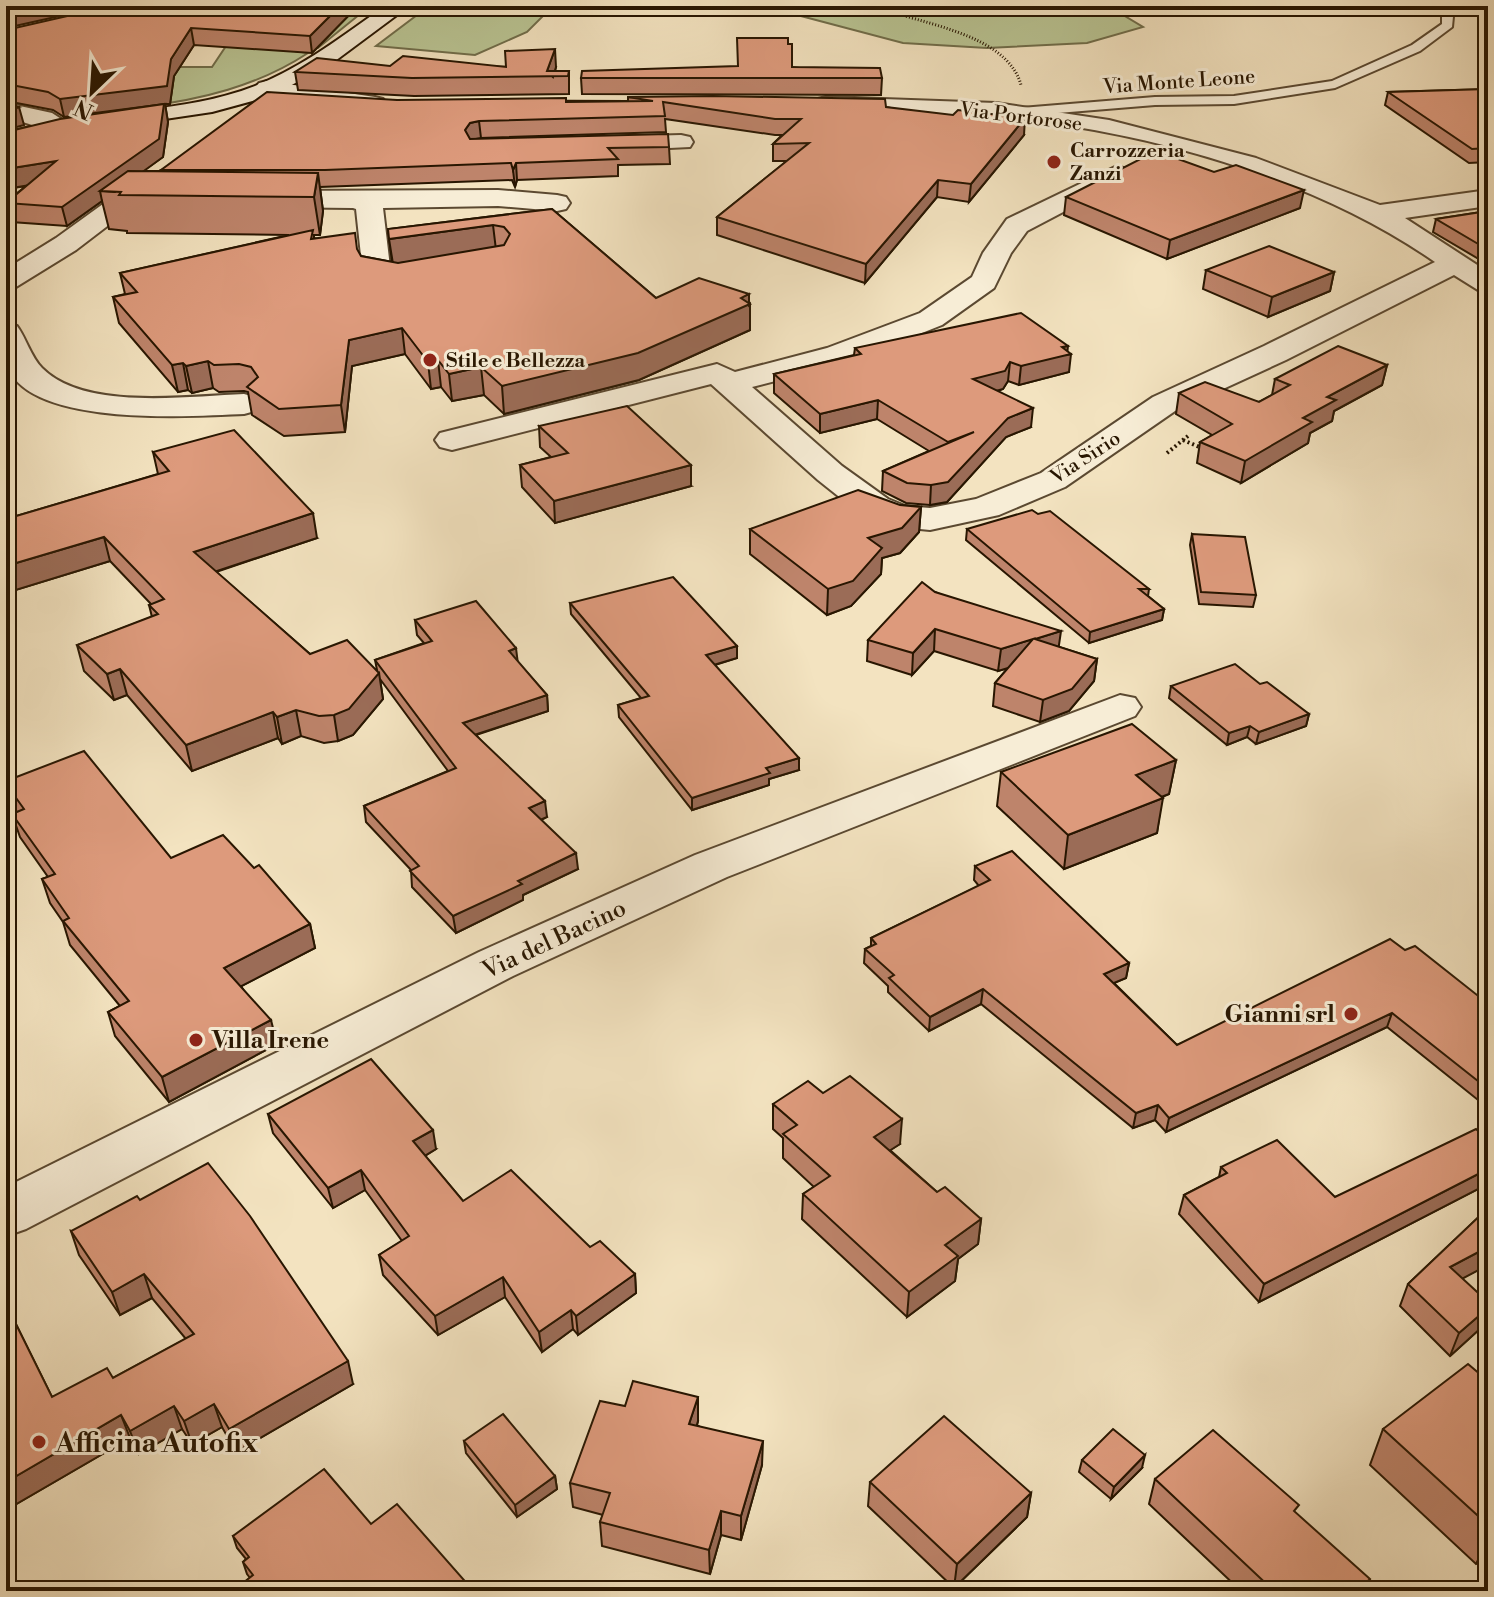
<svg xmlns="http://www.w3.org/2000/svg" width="1494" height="1597" viewBox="0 0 1494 1597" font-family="'Libre Bodoni',serif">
<rect width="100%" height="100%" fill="#f3e3c0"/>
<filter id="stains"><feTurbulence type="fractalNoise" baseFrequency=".0025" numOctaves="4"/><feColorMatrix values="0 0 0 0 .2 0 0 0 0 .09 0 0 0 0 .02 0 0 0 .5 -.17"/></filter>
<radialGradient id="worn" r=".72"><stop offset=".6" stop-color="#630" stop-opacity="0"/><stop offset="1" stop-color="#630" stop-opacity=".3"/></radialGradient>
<g fill="#b9c493" stroke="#706d4a" stroke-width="2">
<path d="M203 6H370L318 48 300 42 287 50 308 53C258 86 200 100 141 107L161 67H212L230 40Z"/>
<polygon points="429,6 553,6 527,32 475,55 376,46"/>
<polygon points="763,6 1108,6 1143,27 1087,43 987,48 903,43"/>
</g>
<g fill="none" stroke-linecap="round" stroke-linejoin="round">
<defs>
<polygon id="service" points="1442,6 1454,6 1452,27 1420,51 1335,88 1234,104 1155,105 1021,116 1014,112 1021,108 1155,97 1234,96 1332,81 1412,45 1442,24"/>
<g id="minor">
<polygon points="267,81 375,97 383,99 387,104 383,109 375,111 259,93 255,88 259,83"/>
<path d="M826 97 996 103 1109 120 1256 158 1380 205 1488 190V206L1405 218 1488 272V293L1478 290 1454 275 1286 360 1175 411 1065 487 999 515 930 530 899 527 862 515 818 480 711 384 452 450 440 447 435 440 440 433 717 364 735 372 827 348 920 313 972 277 983 253 1007 219 1117 166 1126 169 1130 174 1126 179 1027 231 1011 253 994 288 942 325 849 362 752 387 842 466 888 499 905 506 930 508 976 499 1041 473 1153 397 1264 346 1435 262C1313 177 1142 129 994 117 955 114 917 113 878 112 859 112 837 114 818 109L814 104 818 99Z"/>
<path d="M6 103 52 113 75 128 72 133C59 136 23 121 6 117Z"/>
<polygon points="681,135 690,137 693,142 690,147 608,151 599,149 596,144 599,139 608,137"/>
<polygon points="152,172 161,175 165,180 161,185 76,250 16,287 6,290 6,269 56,238 143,175"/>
<polygon points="498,190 557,195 566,197 570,203 566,209 557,211 498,206 383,208 390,267 419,264 429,267 433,273 429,279 401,285 367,280 363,274 356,209 353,208 262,207 253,205 249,199 253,193 262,191"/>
<path d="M6 323 17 326C26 338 31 357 42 368 84 411 188 396 244 394L255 397 260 404 255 411 244 414C193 416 19 429 6 360 4 348 6 334 6 323Z"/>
<polygon points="1120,695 1135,698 1141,707 1135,716 727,877 513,976 26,1229 6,1236 6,1187 479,952 695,855"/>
</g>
<path id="secondary" d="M385 6H409L331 64 271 96 212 112 64 134 6 148V133L26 128C101 109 183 114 255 86 303 67 344 35 385 6Z"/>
</defs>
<use href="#service" stroke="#5b4931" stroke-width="4"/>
<use href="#minor" stroke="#5b4931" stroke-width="4"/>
<use href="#secondary" stroke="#281601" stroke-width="4"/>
<path stroke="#281601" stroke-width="3" stroke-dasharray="1 2" stroke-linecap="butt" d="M875 6C919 24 1007 33 1021 85"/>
<g stroke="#281601" stroke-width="4" stroke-dasharray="2 3" stroke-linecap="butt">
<polyline points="1183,440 1204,449"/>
<polyline points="1167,453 1188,436"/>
</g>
<use href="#service" fill="#f7edd6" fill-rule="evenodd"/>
<use href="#minor" fill="#f7edd6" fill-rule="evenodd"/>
<use href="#secondary" fill="#f7edd6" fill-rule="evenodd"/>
</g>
<g fill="#be846b" stroke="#281601" stroke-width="2">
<polygon points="354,10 312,53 194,45 174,76 170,104 165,104 168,122 163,157 143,171 162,171 161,170 397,100 628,101 628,97 886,107 1024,135 969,202 937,197 865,283 717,235 717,217 787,161 773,161 773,144 782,135 775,135 665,119 666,132 481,138 477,139 669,147 670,164 618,165 618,176 517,180 515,187 512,180 320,187 323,211 320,235 314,235 314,238 357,250 361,256 392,262 388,229 552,209 656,298 749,303 750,304 750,330 639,380 504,414 484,395 452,401 441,387 431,389 405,354 352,366 345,432 284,436 252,415 248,392 244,391 219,392 213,388 192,393 188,390 178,392 119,323 113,297 125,294 120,273 289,235 127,233 127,231 109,229 102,201 67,226 11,222 6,202 26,186 6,189 6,132 115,111 64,117 53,110 6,101 6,30"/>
<polygon points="390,66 556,67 555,71 569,71 569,94 414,96 298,90 295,72"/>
<polygon points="792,67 882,78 881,95 582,94 581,78"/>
<polygon points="1488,89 1488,162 1469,163 1385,105 1388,92"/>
<polygon points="1066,197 1300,208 1167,259 1064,215"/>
<polygon points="1488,211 1488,260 1482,261 1433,232 1436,219"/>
<polygon points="1206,270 1334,272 1330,291 1268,317 1203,289"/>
<polygon points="855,348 1067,351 1069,372 1019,385 1008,381 1003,389 998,391 1031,427 1006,437 947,502 930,505 906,503 882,491 883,471 929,451 877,419 820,433 774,393 774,374 854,355"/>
<polygon points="1387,365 1382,385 1334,411 1332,421 1310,433 1308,443 1241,483 1197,463 1200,442 1212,435 1176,414 1179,393 1259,402 1272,395 1275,379"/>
<polygon points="539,426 691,486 555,523 522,487 520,465 551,457 540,447"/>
<polygon points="153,452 317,538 216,572 310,654 377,670 375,660 424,643 417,635 415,620 517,661 547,695 548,711 476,735 547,817 541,820 578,869 523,895 523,900 456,933 412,887 411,870 366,822 364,806 448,771 380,679 383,699 353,735 338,741 324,743 301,736 282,744 278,738 192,771 127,695 114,700 84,671 77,645 152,617 149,605 151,604 110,561 6,593 6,519 158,474"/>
<polygon points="900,505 921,507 919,532 900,553 882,558 881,574 851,606 827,615 750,554 750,529"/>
<polygon points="967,529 1149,589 1148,596 1164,609 1162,620 1089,643 966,540"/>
<polygon points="1192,534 1256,595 1253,607 1199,604 1190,545"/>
<polygon points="935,592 1059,647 1097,659 1094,681 1069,711 1040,722 993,706 995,683 1008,668 998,671 934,651 912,675 867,661 868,640"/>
<polygon points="570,603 737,646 737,658 715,665 799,770 769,779 769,785 692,810 619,717 618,705 641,698 571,614"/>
<polygon points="1260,684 1309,714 1306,726 1256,744 1247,737 1227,745 1169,698 1171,686"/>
<polygon points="1176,760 1169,794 1162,797 1157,833 1064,869 997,806 1001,772"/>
<polygon points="6,781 171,858 254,868 310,924 315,948 241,986 277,1044 169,1102 115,1036 108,1012 120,1006 70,945 63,922 50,903 42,879 48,877 20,837 12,814 17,812 12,805 6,787"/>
<polygon points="975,866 1129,963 1126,978 1114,983 1177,1045 1405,950 1482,999 1488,997 1488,1108 1387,1027 1166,1132 1155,1120 1133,1128 981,1004 929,1031 888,992 888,986 864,963 865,949 871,946 871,938 979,886 974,880"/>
<polygon points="823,1093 900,1144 890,1150 937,1192 981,1219 978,1244 958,1259 955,1281 907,1317 802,1219 803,1194 814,1187 783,1158 783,1138 773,1129 773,1104"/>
<polygon points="268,1114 436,1149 425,1156 463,1201 590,1247 635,1274 636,1293 578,1335 573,1329 542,1352 505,1297 438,1335 383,1275 379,1255 402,1241 365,1190 333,1208 273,1133"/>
<polygon points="1488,1140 1488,1184 1259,1302 1179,1214 1184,1195 1219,1177 1221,1167 1335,1197"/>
<polygon points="1488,1208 1488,1265 1462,1278 1482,1327 1450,1356 1400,1306 1408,1284"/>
<polygon points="71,1231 353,1384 236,1452 222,1427 192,1444 182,1429 139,1454 130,1438 6,1510 6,1304 52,1397 113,1378 186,1339 152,1298 120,1315 79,1255"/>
<polygon points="1488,1381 1488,1554 1476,1564 1370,1465 1383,1429"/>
<polygon points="625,1406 698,1421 697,1425 762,1465 741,1540 721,1535 710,1574 602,1546 600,1522 603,1515 573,1507 570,1483"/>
<polygon points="464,1441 555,1476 557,1489 517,1517 466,1453"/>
<polygon points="1082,1460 1142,1468 1111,1499 1079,1472"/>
<polygon points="1155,1479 1365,1591 1241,1591 1149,1504"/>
<polygon points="870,1482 1031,1493 1027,1517 954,1588 868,1506"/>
<polygon points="371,1524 471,1588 471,1591 234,1591 250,1578 247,1574 243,1562 246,1559 237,1548 233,1536"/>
</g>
<g fill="#9b6c57" stroke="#281601" stroke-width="2">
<polygon points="27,6 105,6 6,28 6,11"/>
<polygon points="340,6 361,6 354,10 312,53 310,36"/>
<polygon points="191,28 194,45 174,76 170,104 165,104 168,122 163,157 115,192 100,191 102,201 67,226 62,207 164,104 64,117 60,99 171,59"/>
<polygon points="555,49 556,67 553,77 547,71"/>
<polygon points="19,107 24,125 6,130 6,111"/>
<polygon points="1025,118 1024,135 969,202 971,184"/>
<polygon points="479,121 481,138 471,140 466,146 465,130 470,123"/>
<polygon points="56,161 60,180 6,189 6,169"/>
<polygon points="516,163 517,180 515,187 513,170"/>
<polygon points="318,173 323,211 320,235 314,197"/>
<polygon points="938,180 937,197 865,283 866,264"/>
<polygon points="1304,190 1300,208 1167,259 1170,240"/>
<polygon points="493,225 496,250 393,264 389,239"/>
<polygon points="1488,247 1488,260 1482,261 1485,248"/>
<polygon points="1334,272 1330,291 1268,317 1272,297"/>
<polygon points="749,294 749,305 750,304 750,330 639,380 504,414 502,386"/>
<polygon points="402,328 405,354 352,366 345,432 341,405 349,340"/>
<polygon points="1068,346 1067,355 1071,354 1069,372 1019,385 1021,366 1062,347"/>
<polygon points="438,360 441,387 431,389 428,362"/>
<polygon points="208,361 213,388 192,393 186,366"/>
<polygon points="1010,362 1008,381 1003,389 971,398 973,379"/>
<polygon points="183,363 188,390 178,392 172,365"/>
<polygon points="1387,365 1382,385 1334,411 1332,421 1310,433 1308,443 1241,483 1245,461 1303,418 1327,397"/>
<polygon points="481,367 484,395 452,401 449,374"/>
<polygon points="878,400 877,419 820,433 820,414"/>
<polygon points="1033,408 1031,427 1006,437 947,502 930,505 931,485 1008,418"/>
<polygon points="691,465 691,486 555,523 554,501"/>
<polygon points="921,507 919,532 900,553 882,558 881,574 851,606 827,615 828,589 868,538"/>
<polygon points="313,513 317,538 199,577 194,552"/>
<polygon points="104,537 110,561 6,593 6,566"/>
<polygon points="1164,609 1162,620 1089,643 1090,632"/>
<polygon points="935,629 934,651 912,675 913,653"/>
<polygon points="1061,631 1058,652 1035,639"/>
<polygon points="1033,639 1031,661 998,671 1001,649"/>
<polygon points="737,646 737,658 707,667 706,655"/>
<polygon points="516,648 518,664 509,651"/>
<polygon points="1097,659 1094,681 1069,711 1040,722 1043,700"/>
<polygon points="120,669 127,695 114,700 107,674"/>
<polygon points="379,673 383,699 353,735 338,741 334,715"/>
<polygon points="547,695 548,711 465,738 463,723"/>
<polygon points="296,710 301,736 282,744 277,717"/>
<polygon points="273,712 278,738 192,771 186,745"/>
<polygon points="1309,714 1306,726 1256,744 1259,732"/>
<polygon points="1250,726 1247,737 1227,745 1229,733"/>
<polygon points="799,758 799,770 769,779 769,785 692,810 692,798 766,768"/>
<polygon points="1176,760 1169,794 1130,809 1136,775"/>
<polygon points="1163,798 1157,833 1064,869 1068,835"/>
<polygon points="545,801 547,817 531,824 529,808"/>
<polygon points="576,853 578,869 523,895 523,900 456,933 453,916 518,881"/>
<polygon points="310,924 315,948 230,992 224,968"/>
<polygon points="1129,963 1126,978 1102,988 1104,974"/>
<polygon points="983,989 981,1004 929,1031 930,1017"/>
<polygon points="1392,1013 1387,1027 1166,1132 1169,1118"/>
<polygon points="271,1020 277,1044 169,1102 162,1077"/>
<polygon points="1158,1105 1155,1120 1133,1128 1136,1113"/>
<polygon points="902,1119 900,1144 872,1162 874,1137"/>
<polygon points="433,1130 436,1149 416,1161 413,1141"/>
<polygon points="1488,1169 1488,1184 1259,1302 1264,1284"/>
<polygon points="361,1170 365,1190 333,1208 328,1188"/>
<polygon points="981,1219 978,1244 958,1259 955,1281 907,1317 909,1292 945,1245"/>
<polygon points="1488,1247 1488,1265 1441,1290 1450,1267"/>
<polygon points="144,1274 152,1298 120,1315 112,1292"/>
<polygon points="635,1274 636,1293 578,1335 576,1316"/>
<polygon points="503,1277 505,1297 438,1335 435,1316"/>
<polygon points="1488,1308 1488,1313 1482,1327 1450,1356 1459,1333"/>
<polygon points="571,1310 573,1329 542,1352 539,1332"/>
<polygon points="348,1361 353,1384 236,1452 229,1429"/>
<polygon points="698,1397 698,1421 690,1448 689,1424"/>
<polygon points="214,1404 222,1427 192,1444 184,1421"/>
<polygon points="174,1406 182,1429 139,1454 130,1431"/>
<polygon points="121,1415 130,1438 6,1510 6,1482"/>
<polygon points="763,1441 762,1465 741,1540 741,1516"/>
<polygon points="1145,1455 1142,1468 1111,1499 1114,1487"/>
<polygon points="555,1476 557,1489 517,1517 515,1505"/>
<polygon points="1031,1493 1027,1517 954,1588 957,1564"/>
<polygon points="721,1511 721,1535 710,1574 709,1550"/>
<polygon points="1488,1540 1488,1554 1476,1564"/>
<polygon points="1370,1579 1365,1591 1357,1591"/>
</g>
<g fill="#dd9a7c" stroke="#281601" stroke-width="2">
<polygon points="6,6 27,6 6,11"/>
<polygon points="111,6 340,6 310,36 191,28 171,59 167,86 60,99 48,92 6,84 6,30"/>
<polygon points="737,38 788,38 788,44 792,44 792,67 880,68 882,78 581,78 582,71 738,66"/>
<polygon points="555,49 547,71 569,71 568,76 412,78 295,72 317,58 390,66 403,56 506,67 505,51"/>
<polygon points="1488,89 1488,148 1472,149 1388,92"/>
<polygon points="267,92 397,100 566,98 566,102 653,101 628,97 713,96 885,99 886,107 953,115 958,110 1025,118 971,184 938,180 866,264 717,217 809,143 773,144 801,119 775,119 663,102 665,116 479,121 470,123 465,130 470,139 668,134 669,147 608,148 618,159 516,163 513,170 511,163 325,170 161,170"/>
<polygon points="6,103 19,107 6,111"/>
<polygon points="164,104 159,139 62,207 6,203 56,161 6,169 6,132 60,119"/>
<polygon points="1156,151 1214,172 1236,165 1304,190 1170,240 1066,197"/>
<polygon points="128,171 318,173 314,197 119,195 121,192 100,191"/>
<polygon points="552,209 656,298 699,278 749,294 741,298 750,304 638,353 502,386 481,367 449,374 438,360 428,362 402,328 349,340 341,405 279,409 247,387 258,377 251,367 239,364 214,365 208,361 186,366 183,363 172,365 113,297 137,292 120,273 313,230 311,239 355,233 357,249 361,256 398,263 504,245 510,234 504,227 493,225 389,239 388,229"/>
<polygon points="1488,211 1488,247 1485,248 1436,219"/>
<polygon points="1269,246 1334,272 1272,297 1206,270"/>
<polygon points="1021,313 1068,346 1062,347 1071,354 1021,366 1010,362 1005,371 973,379 1033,408 1008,418 948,482 931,485 907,483 883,471 974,432 948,442 878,400 820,414 774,374 861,354 855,348"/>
<polygon points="1338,346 1387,365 1327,397 1336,400 1303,418 1312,422 1245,461 1200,442 1232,424 1179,393 1205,382 1259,402 1290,385 1275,379"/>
<polygon points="627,406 691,465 554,501 520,465 568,453 539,426"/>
<polygon points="234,430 313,513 194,552 310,654 347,640 379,673 349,709 334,715 319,716 296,710 277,717 273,712 186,745 120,669 107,674 77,645 158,614 149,605 164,599 104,537 6,566 6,519 169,471 153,452"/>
<polygon points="858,490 900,505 921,507 902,528 868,538 882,548 853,581 828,589 750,529"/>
<polygon points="1032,510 1038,514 1050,511 1149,589 1139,589 1164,609 1090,632 967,529"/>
<polygon points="1192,534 1245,537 1256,595 1201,592"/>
<polygon points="673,577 737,646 706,655 799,758 766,768 770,773 692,798 618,705 649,696 570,603"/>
<polygon points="922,582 935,592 1061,631 1035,639 1097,659 1072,689 1043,700 995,683 1033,639 1001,649 935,629 913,653 868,640"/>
<polygon points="476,601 516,648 509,651 547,695 463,723 545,801 529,808 576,853 518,881 522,884 453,916 410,871 419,866 364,806 456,768 375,660 432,641 415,620"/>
<polygon points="1235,664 1260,684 1267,682 1309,714 1259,732 1250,726 1229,733 1171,686"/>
<polygon points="1132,724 1176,760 1136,775 1163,798 1068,835 1001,772"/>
<polygon points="84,751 171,858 223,835 254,868 259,865 310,924 224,968 271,1020 162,1077 108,1012 129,1001 63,921 69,918 42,879 55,874 12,814 24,809 6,784 6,781"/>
<polygon points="1012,851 1129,963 1104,974 1177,1045 1390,939 1405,950 1415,946 1482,999 1488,997 1488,1089 1392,1013 1169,1118 1158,1105 1136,1113 983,989 930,1017 889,978 894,975 865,949 876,944 871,938 990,880 975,866"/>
<polygon points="371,1059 433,1130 413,1141 463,1201 511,1170 590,1247 600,1241 635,1274 576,1316 571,1310 539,1332 503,1277 435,1316 379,1255 409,1236 361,1170 328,1188 268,1114"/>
<polygon points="850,1076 902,1119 874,1137 937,1192 945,1187 981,1219 945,1245 958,1256 909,1292 803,1194 830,1176 783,1134 797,1125 773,1104 808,1081 823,1093"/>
<polygon points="1476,1129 1488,1140 1488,1169 1264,1284 1184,1195 1227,1173 1221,1167 1277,1140 1335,1197"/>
<polygon points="208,1163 250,1216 348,1361 229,1429 214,1404 184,1421 174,1406 130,1431 121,1415 6,1482 6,1304 52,1397 107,1368 113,1378 194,1334 144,1274 112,1292 71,1231 137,1196 140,1200"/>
<polygon points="1488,1208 1488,1247 1450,1267 1488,1302 1488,1308 1459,1333 1408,1284"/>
<polygon points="1468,1364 1488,1381 1488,1525 1383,1429"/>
<polygon points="633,1381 698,1397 689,1424 763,1441 741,1516 721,1511 709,1550 600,1522 610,1493 570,1483 600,1401 625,1406"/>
<polygon points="503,1414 555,1476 515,1505 464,1441"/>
<polygon points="944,1416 1031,1493 957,1564 870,1482"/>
<polygon points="1113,1429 1145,1455 1114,1487 1082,1460"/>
<polygon points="1213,1430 1299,1505 1294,1511 1370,1579 1357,1591 1274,1591 1155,1479"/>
<polygon points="324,1469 371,1524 397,1504 471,1588 467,1591 235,1591 234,1590 253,1575 243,1562 249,1557 233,1536"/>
</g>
<g fill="#8f2418" stroke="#f7edd6" stroke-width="3">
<circle cx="1054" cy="162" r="8"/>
<circle cx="430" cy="360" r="8"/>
<circle cx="1351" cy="1014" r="8"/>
<circle cx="196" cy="1040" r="8"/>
<circle cx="39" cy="1442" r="8"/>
</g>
<g text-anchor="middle" stroke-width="6" stroke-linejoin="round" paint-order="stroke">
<g font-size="20" fill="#281601" stroke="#f7edd6">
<text transform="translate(1179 81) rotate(-4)" y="7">Via Monte Leone</text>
<text transform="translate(1021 116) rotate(7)" y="7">Via Portorose</text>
<text transform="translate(1085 457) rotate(-33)" y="7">Via Sirio</text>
</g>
<g font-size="20" font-weight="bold" fill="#281601" stroke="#f7edd6" text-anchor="start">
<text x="1070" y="157">Carrozzeria<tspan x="1070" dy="23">Zanzi</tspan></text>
<text x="446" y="367">Stile e Bellezza</text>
</g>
<g font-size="24" fill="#281601" stroke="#f7edd6">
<text transform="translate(554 939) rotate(-25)" y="8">Via del Bacino</text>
</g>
<g font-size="24" font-weight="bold" fill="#281601" stroke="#f7edd6" text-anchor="end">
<text x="1335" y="1022">Gianni srl</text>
<text x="212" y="1048" text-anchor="start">Villa Irene</text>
</g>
<g font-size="28" font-weight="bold" fill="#281601" stroke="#f7edd6" text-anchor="start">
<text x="55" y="1452">Afficina Autofix</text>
</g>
</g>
<rect width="1494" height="1597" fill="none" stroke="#f3e3c0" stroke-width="32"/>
<rect x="8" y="8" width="1478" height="1581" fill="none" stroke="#281601" stroke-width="4"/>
<rect x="16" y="16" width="1462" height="1565" fill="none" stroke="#281601" stroke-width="2"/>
<g transform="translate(92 92) rotate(205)" stroke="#f7edd6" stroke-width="6" paint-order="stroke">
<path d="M0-6L14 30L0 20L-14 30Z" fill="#281601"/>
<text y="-12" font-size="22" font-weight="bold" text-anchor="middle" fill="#281601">N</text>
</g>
<rect width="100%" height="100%" filter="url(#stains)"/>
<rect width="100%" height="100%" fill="url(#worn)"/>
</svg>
